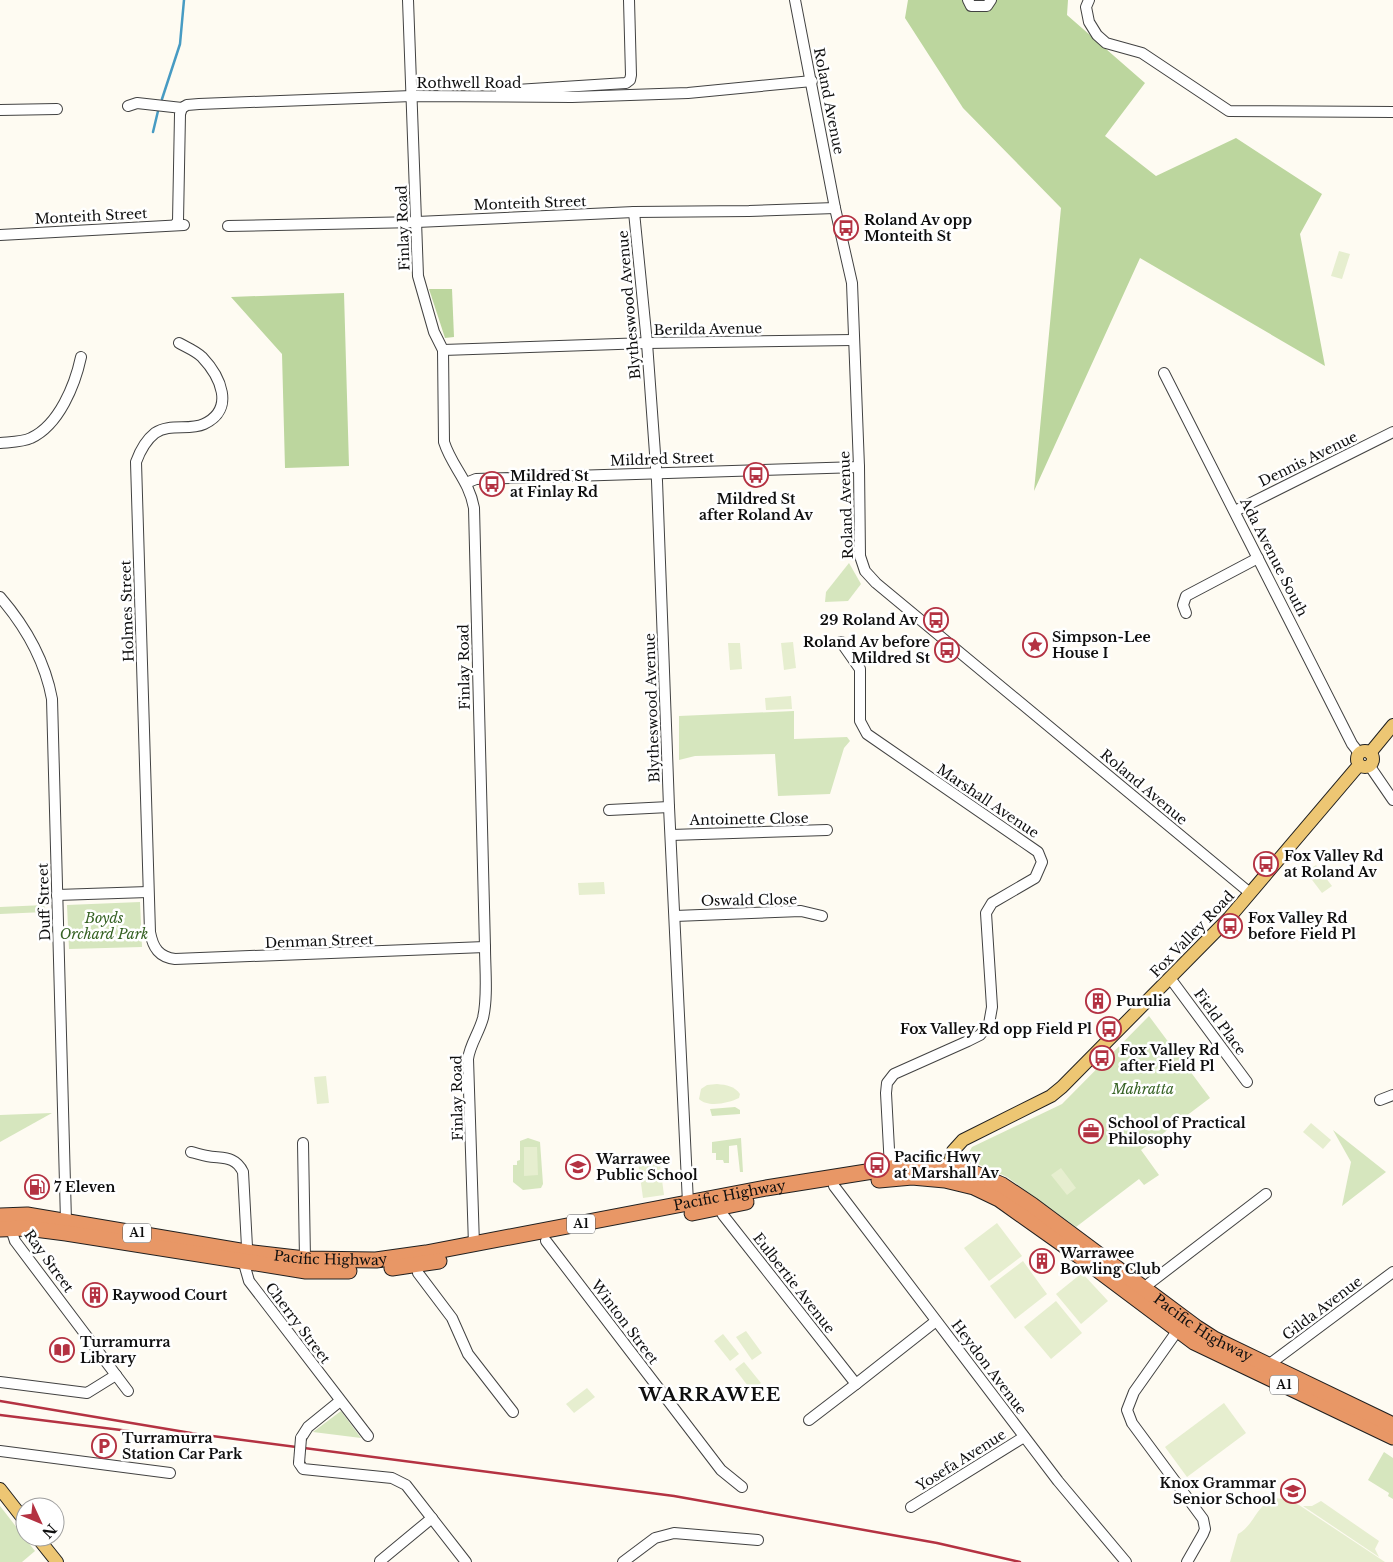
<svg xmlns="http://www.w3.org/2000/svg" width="1393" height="1562" viewBox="0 0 1393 1562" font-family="'Libre Baskerville',serif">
<rect width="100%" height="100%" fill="#fefbf2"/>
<g fill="#d6e6be">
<polygon points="849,563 861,584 848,601 825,602 826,592"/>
<polygon points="794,711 794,739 847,737 850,741 844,748 830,794 778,796 775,754 695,756 679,760 679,716"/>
<polygon points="140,902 142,947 69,949 67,905"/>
<polygon points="45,905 45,912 0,914 0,907"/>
<polygon points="1149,1016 1210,1098 1141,1150 1159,1175 1144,1185 1139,1179 1076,1227 1007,1177 971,1161 968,1154 972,1147 1062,1104"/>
<polygon points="735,1107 740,1110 740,1114 712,1116 710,1109"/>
<polygon points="52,1113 0,1142 0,1115"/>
<polygon points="1333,1130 1386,1172 1342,1206 1351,1162"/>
<polygon points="528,1138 540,1142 543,1184 541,1188 523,1190 513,1182 513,1165 517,1165 517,1161 520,1160 520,1141"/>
<polygon points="741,1138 743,1172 740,1172 737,1145 729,1146 729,1163 724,1163 723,1160 716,1160 716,1153 712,1153 712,1142"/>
<polygon points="341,1411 361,1438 313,1432"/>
<polygon points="1384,1452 1393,1458 1393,1499 1388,1496 1389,1493 1368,1480"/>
<polygon points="0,1506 35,1551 22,1562 0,1562"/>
</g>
<g fill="#bcd69e">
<polygon points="908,0 1068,0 1067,15 1145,83 1105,136 1156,176 1236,138 1322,194 1300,234 1325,366 1140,258 1034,491 1061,208 963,108 905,18"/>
<polygon points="429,289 452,289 454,337 445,338"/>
<polygon points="344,293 349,466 285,468 282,354 231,297"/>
</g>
<g fill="#e6eecf">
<polygon points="1339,251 1350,254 1342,279 1331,276"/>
<polygon points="793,642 796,668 784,670 781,643"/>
<polygon points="728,643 740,643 742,669 730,670"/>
<polygon points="791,696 792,709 766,710 765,698"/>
<polygon points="1316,865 1332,886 1322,893 1306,872"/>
<polygon points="604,882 605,894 579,895 578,883"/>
<polygon points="326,1076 329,1103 317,1104 314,1077"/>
<path d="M717 1084C727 1085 734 1086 740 1094L739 1098C729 1103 708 1108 699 1099L701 1089 707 1085Z"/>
<polygon points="1311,1123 1331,1140 1323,1149 1303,1132"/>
<polygon points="524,1147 537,1147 538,1175 524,1176"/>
<polygon points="659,1158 664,1195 643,1198 638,1162"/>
<polygon points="1061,1168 1076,1188 1067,1195 1051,1175"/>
<polygon points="997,1223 1022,1256 989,1281 964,1248"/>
<polygon points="1023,1261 1047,1294 1015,1319 990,1286"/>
<polygon points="1082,1273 1108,1301 1081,1324 1056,1294"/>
<polygon points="1056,1301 1082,1333 1051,1359 1024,1327"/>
<polygon points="746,1331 762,1353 752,1360 736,1337"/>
<polygon points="723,1334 739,1354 730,1361 714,1341"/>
<polygon points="744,1362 761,1383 751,1390 735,1369"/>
<polygon points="587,1388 595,1397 574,1413 566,1404"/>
<polygon points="1224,1403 1246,1433 1187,1477 1165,1447"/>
<path d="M1272 1498 1285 1499 1299 1505 1385 1562H1230L1238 1534C1253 1526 1255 1509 1272 1498Z"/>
<polygon points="1321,1501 1379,1541 1375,1549 1379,1557 1303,1506 1312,1506"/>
</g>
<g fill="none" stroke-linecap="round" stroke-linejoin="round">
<g stroke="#479bc3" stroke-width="2.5">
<polyline points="162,99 180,44 184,0"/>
<polyline points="153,132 158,111"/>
</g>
<defs>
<g id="minor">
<path d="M408 0 418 276 434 332 443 350 444 442C452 467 469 480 474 508L485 947C485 969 488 997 483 1018 479 1033 470 1044 468 1059L474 1245"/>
<polyline points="795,0 835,208 852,283 859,467 860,556 865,571 876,583 1250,893"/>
<polyline points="968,0 971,6 987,6 991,0"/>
<polyline points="1089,0 1086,7 1089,22 1097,35 1106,43 1142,53 1229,111 1393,112"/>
<polyline points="501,91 626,83 630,80 631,75 629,0"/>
<polyline points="128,106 137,103 182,108 187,105 199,104 412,96 572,97 688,93 812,81"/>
<polyline points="0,110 57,109"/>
<polyline points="634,212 647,343 657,481 669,807 688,1203"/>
<polyline points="175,225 178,221 180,114 182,108"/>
<polyline points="228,226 417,222 634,212 749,211 835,208"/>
<polyline points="0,235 184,225"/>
<path d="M179 343C186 347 196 351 202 357 220 376 236 409 204 424 189 431 170 423 155 433 146 440 140 451 136 462L150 932C153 948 159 957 175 959L485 947"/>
<polyline points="443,350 647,343 853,340"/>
<polyline points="1164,373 1352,744 1359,753"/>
<path d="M0 443C9 442 23 442 31 438 59 425 75 385 81 357"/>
<polyline points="466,483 476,479 859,467"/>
<polyline points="1235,511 1393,432"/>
<path d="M0 597C25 626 45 661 52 699L66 1221"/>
<polyline points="1186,613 1183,605 1186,596 1258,558"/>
<polyline points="841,642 860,669 860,721 867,734 1038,852 1042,862 1035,878 992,903 986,913 992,1007 989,1024 980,1035 968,1041 894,1074 887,1083 886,1093 890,1168"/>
<polyline points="1369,765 1393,800"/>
<polyline points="609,810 669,807"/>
<polyline points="671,835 827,830"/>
<polyline points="57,895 148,892"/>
<polyline points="675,916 801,911 822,916"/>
<polyline points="1170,978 1247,1082"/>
<polyline points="1380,1100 1393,1095"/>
<polyline points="303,1143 305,1259"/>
<path d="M191 1152C196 1153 201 1155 207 1156 222 1159 235 1155 243 1172L247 1247 245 1267 249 1281 368 1436"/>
<polyline points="834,1186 1058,1481 1126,1562"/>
<polyline points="717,1202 723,1215 856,1384 936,1321"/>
<polyline points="11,1223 11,1229 15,1241 128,1391"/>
<polyline points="546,1241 721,1470 742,1487"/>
<polyline points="417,1265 418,1273 452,1318 468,1354 513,1412"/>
<polyline points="1142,1289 1266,1194"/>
<polyline points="1180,1327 1134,1392 1127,1410 1132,1423 1203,1519 1205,1529 1203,1534 1187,1562"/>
<polyline points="1267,1366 1393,1272"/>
<polyline points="0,1382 87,1393 116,1375"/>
<polyline points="809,1420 856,1384"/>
<polyline points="301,1438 308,1427 340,1401"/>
<polyline points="0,1451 170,1473"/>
<polyline points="299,1463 303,1469 392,1478 406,1485 466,1562"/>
<polyline points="911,1507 1024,1437"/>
<polyline points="380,1561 432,1518"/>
<polyline points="623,1562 655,1538 674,1533 758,1540"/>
</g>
<g id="major">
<circle cx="1365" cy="759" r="8"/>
<polyline points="1370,753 1393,725"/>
<polyline points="946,1175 953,1151 963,1140 1051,1096 1062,1087 1229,918 1359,765"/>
<polyline points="0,1489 25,1521"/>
<polyline points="37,1537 57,1562"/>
</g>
<g id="highway">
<polyline points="879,1180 912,1177 945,1180 974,1187 999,1199 1078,1255 1194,1342 1393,1437"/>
<polyline points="692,1213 746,1202"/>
<path id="s1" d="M0 1216 27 1215 246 1252 305 1259 376 1260 426 1253 766 1188 898 1167H948L969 1171 1002 1185 1032 1205 1197 1328 1214 1339 1393 1425"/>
<polyline points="0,1229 27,1228 66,1233 306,1271 349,1271"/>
<polyline points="392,1268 439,1261"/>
</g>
</defs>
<use href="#minor" stroke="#424242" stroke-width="12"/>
<use href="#major" stroke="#202020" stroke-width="14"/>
<use href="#highway" stroke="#202020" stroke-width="17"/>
<use href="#minor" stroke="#fff" stroke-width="10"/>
<use href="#major" stroke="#edc673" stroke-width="12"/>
<use href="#highway" stroke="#e89766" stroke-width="15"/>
<g stroke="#b43242" stroke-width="2.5">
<polyline points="0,1401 197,1434 674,1496 937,1543 1020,1562"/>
<polyline points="0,1415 129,1431"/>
</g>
<defs>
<polyline id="minor-bridge" points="299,1463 301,1438"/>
</defs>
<use href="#minor-bridge" stroke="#424242" stroke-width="12" stroke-linecap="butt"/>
<use href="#minor-bridge" stroke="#fff" stroke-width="10"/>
</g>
<defs>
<symbol id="bus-ring" viewBox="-11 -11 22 22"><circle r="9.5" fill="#fff" stroke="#b43242" stroke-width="1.5"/><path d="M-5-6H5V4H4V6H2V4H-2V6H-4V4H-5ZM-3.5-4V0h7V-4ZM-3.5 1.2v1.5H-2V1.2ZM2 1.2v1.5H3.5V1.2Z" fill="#b43242"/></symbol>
<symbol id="sight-ring" viewBox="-11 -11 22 22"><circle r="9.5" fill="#fff" stroke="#b43242" stroke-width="1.5"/><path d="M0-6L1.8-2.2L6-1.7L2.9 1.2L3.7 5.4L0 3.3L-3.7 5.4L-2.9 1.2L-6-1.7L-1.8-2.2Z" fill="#b43242"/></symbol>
<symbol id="building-ring" viewBox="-11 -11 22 22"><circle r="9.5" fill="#fff" stroke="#b43242" stroke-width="1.5"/><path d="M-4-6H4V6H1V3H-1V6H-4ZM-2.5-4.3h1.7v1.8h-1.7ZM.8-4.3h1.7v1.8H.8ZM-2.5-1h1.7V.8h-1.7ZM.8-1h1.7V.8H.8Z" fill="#b43242"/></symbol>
<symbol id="office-ring" viewBox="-11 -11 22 22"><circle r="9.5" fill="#fff" stroke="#b43242" stroke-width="1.5"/><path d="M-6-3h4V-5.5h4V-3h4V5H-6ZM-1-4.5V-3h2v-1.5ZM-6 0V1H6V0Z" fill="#b43242"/></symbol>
<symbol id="school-ring" viewBox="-11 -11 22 22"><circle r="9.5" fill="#fff" stroke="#b43242" stroke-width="1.5"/><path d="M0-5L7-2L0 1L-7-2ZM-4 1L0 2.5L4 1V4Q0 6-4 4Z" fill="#b43242"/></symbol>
<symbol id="fuel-ring" viewBox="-11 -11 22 22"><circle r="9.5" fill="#fff" stroke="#b43242" stroke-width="1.5"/><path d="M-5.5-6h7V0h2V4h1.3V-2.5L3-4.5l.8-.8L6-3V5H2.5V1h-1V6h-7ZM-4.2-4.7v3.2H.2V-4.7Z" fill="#b43242"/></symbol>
<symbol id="library-ring" viewBox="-11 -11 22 22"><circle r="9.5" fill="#fff" stroke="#b43242" stroke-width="1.5"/><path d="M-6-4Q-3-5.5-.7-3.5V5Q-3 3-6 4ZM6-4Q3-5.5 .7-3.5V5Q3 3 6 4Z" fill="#b43242"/></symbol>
<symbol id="parking-ring" viewBox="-11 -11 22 22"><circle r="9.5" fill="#fff" stroke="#b43242" stroke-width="1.5"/><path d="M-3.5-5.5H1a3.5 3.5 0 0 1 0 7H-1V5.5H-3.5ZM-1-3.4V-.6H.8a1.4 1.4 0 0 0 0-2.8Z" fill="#b43242"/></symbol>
</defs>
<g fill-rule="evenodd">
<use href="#bus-ring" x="832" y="214" width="28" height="28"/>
<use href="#bus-ring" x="742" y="461" width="28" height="28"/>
<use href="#bus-ring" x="478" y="470" width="28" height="28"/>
<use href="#bus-ring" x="922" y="606" width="28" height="28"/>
<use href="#sight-ring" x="1021" y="631" width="28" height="28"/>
<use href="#bus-ring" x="933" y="636" width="28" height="28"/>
<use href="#bus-ring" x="1252" y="850" width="28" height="28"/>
<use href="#bus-ring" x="1216" y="912" width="28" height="28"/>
<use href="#building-ring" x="1084" y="987" width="28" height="28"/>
<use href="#bus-ring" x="1095" y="1015" width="28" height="28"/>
<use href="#bus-ring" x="1088" y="1044" width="28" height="28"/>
<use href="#office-ring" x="1077" y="1117" width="28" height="28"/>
<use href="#bus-ring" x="863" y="1151" width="28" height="28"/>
<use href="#school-ring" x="564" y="1153" width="28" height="28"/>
<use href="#fuel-ring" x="23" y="1173" width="28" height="28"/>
<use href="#building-ring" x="1028" y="1247" width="28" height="28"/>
<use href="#building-ring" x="81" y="1281" width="28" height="28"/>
<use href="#library-ring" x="48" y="1336" width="28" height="28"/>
<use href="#parking-ring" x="90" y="1432" width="28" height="28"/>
<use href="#school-ring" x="1279" y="1477" width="28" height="28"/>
</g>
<g text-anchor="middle" stroke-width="5" stroke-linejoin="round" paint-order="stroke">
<g fill="#fff" stroke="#575757" stroke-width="1">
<rect x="567" y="1214.5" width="28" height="19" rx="4"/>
<rect x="123" y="1223.5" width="28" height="19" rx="4"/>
<rect x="1270" y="1375.5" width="28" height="19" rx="4"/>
</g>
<g font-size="12" font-weight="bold" fill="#0f0f0f">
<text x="581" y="1228">A1</text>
<text x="137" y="1237">A1</text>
<text x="1284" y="1389">A1</text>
</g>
<g font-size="14" fill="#0f0f0f" stroke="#fff">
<text x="469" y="88">Rothwell Road</text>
<text transform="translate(829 101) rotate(79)" y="5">Roland Avenue</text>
<text transform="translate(530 203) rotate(-2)" y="5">Monteith Street</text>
<text transform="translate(91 216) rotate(-3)" y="5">Monteith Street</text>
<text transform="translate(403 228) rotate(-92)" y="5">Finlay Road</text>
<text transform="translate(629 305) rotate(-95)" y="5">Blytheswood Avenue</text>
<text transform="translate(708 329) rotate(-1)" y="5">Berilda Avenue</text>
<text transform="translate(662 459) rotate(-2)" y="5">Mildred Street</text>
<text transform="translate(1308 459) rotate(-26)" y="5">Dennis Avenue</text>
<text transform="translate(846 505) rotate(-92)" y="5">Roland Avenue</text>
<text transform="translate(1274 557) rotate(63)" y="5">Ada Avenue South</text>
<text transform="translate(127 611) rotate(-92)" y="5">Holmes Street</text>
<text transform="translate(464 667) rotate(-91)" y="5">Finlay Road</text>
<text transform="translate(652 708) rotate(-92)" y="5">Blytheswood Avenue</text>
<text transform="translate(1144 787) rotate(40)" y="5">Roland Avenue</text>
<text transform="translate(988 801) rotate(34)" y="5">Marshall Avenue</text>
<text transform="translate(749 819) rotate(-1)" y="5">Antoinette Close</text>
<text transform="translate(749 900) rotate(-1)" y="5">Oswald Close</text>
<text transform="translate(44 902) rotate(-92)" y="5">Duff Street</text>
<text transform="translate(1192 934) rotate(-46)" y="5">Fox Valley Road</text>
<text transform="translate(319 941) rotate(-2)" y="5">Denman Street</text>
<text transform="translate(1220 1022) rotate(54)" y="5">Field Place</text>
<text transform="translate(457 1098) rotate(-91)" y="5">Finlay Road</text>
<text dy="5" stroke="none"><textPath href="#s1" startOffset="739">Pacific Highway</textPath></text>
<text dy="5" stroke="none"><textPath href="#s1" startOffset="334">Pacific Highway</textPath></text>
<text transform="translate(49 1261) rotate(54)" y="5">Ray Street</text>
<text transform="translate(794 1283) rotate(52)" y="5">Eulbertie Avenue</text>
<text transform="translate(1322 1308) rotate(-37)" y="5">Gilda Avenue</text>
<text transform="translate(625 1322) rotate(53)" y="5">Winton Street</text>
<text transform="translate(298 1323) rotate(53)" y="5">Cherry Street</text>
<text dy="5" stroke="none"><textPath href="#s1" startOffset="1264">Pacific Highway</textPath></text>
<text transform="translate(989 1367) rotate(53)" y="5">Heydon Avenue</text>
<text transform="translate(961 1460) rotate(-32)" y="5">Yosefa Avenue</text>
</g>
<g font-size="14" font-weight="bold" fill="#0f0f0f" stroke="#fff" text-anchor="start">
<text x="864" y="225">Roland Av opp<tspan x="864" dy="16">Monteith St</tspan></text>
<text x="510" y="481">Mildred St<tspan x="510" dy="16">at Finlay Rd</tspan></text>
<text x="756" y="504" text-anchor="middle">Mildred St<tspan x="756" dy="16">after Roland Av</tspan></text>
<text x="918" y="625" text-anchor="end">29 Roland Av</text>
<text x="1052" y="642">Simpson-Lee<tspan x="1052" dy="16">House I</tspan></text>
<text x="930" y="647" text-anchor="end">Roland Av before<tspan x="930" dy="16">Mildred St</tspan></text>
<text x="1284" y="861">Fox Valley Rd<tspan x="1284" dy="16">at Roland Av</tspan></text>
<text x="1248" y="923">Fox Valley Rd<tspan x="1248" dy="16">before Field Pl</tspan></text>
<text x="1116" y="1006">Purulia</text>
<text x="1092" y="1034" text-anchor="end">Fox Valley Rd opp Field Pl</text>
<text x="1120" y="1055">Fox Valley Rd<tspan x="1120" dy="16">after Field Pl</tspan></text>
<text x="1108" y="1128">School of Practical<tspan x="1108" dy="16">Philosophy</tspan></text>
<text x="894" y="1162">Pacific Hwy<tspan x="894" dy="16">at Marshall Av</tspan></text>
<text x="596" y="1164">Warrawee<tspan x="596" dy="16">Public School</tspan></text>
<text x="54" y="1192">7 Eleven</text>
<text x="1060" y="1258">Warrawee<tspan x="1060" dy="16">Bowling Club</tspan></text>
<text x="112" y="1300">Raywood Court</text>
<text x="80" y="1347">Turramurra<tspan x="80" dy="16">Library</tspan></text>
<text x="122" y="1443">Turramurra<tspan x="122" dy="16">Station Car Park</tspan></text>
<text x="1276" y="1488" text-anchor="end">Knox Grammar<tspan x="1276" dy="16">Senior School</tspan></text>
</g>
<g font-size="14" font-style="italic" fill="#366224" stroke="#fff">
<text x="104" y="923">Boyds<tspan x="104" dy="16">Orchard Park</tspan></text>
<text x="1143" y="1094">Mahratta</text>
</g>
<g font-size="19" font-weight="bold" letter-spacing="1" fill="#0f0f0f" stroke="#fff">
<text x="710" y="1401">WARRAWEE</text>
</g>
</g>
<g transform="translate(40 1522) rotate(134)"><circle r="24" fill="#ffffff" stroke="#9f9f9f"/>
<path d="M0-4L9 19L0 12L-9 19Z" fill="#b43242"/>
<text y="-8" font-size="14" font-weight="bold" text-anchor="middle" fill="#0f0f0f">N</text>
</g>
</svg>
